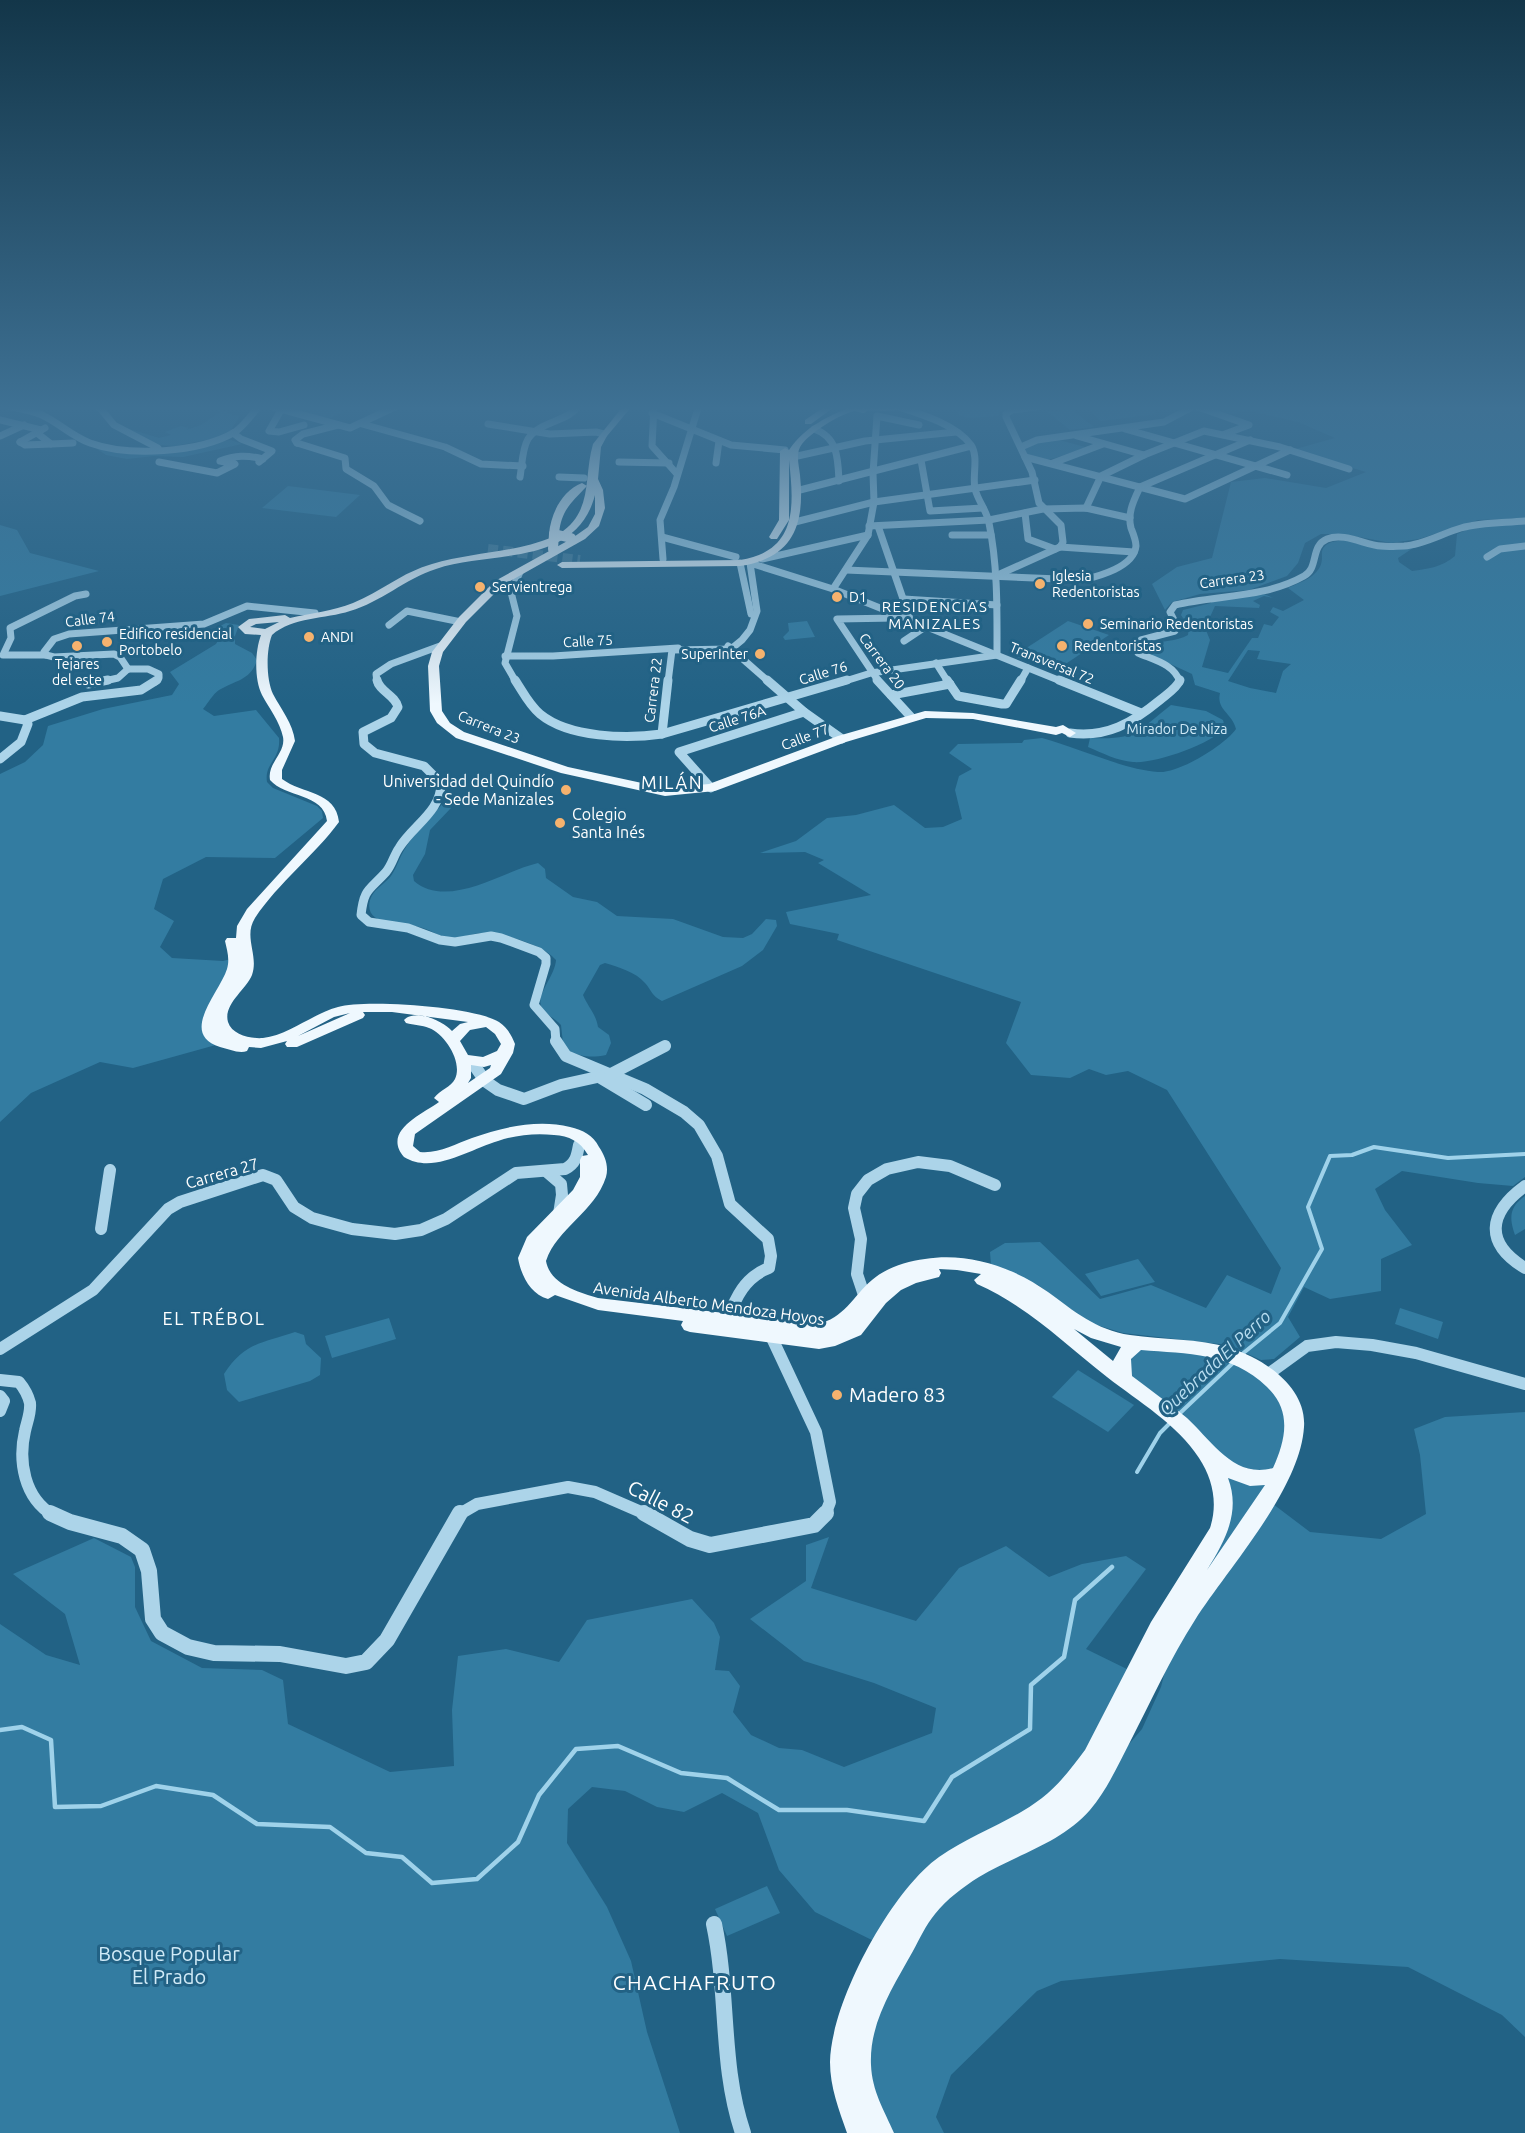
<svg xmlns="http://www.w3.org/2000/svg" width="1525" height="2133" viewBox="0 0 1525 2133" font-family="Ubuntu,sans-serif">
<rect width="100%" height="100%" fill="#226285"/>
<g fill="#337ca1" fill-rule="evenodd">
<polygon points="279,405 329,405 343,412 328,419"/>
<polygon points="958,405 1026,405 999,412 999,416 968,418 959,415"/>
<polygon points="1111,405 1146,405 1157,414 1101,421 1086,408"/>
<polygon points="1202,405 1525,405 1525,518 1478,520 1419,539 1391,543 1343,534 1321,534 1305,543 1298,563 1287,576 1249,590 1200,594 1172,602 1165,610 1152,584 1177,567 1212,558 1231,482 1265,478 1326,488 1366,472 1292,450 1335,438 1298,422 1247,410 1230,415"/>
<polygon points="215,406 230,414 240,416 230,431 211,439 175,446 156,445 126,428 159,438 171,435 165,432 181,426 189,428 186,430 201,425 220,412"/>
<polygon points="1071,409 1094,427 1070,430 1048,412"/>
<path d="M1056 439 1085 447C1072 452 1026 474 1025 447L1030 443Z"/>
<polygon points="231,440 242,444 183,457 154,456 127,459 106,455 94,447 119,453"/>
<polygon points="288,486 360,495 336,517 262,508"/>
<path d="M1525 522V1177L1513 1186 1478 1183 1402 1171 1375 1189 1385 1210 1412 1245 1381 1259V1291L1330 1299 1304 1287 1288 1317 1300 1337 1274 1359 1261 1360 1228 1345 1123 1333 1090 1323 1038 1285 991 1265 990 1252 1005 1243 1040 1242 1100 1299 1151 1285 1206 1308 1227 1275 1271 1294 1281 1268 1167 1090 1128 1071 1106 1075 1089 1069 1070 1078 1031 1075 1006 1043 1021 1002 837 940 839 934 790 924 786 912 871 895 818 863 824 860 805 852 760 853 796 841 827 818 856 815 894 805 925 828 943 827 962 819 955 790 959 776 972 769 949 753 958 744 1022 743 1024 740 1042 738C1076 747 1125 770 1158 772 1178 774 1225 745 1236 729 1232 713 1216 710 1220 693L1195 685 1192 674 1153 656 1149 651 1150 645C1162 640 1176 642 1188 635L1189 627 1181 615 1183 610 1211 603V600L1264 594 1273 598 1264 596 1253 601 1260 605 1259 608 1215 606 1205 628 1210 640 1202 667 1228 673 1252 638H1258L1264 624 1272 626 1279 617 1270 612 1273 607 1283 611 1304 600 1288 588C1301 582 1321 576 1322 559 1322 554 1321 550 1325 546 1338 533 1395 546 1413 548L1398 558 1399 562 1412 571C1428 569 1442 567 1455 556L1457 534 1471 528ZM1248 650 1260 651 1257 659 1291 664 1283 671 1276 693 1250 688 1228 681Z"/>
<polygon points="0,525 17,530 30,553 99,571 0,596"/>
<polygon points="807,621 815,637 785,640 783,637 789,631 788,623"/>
<polygon points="1068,621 1109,635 1055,671 1014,656"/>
<path d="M226 623 239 625 235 636V644L252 653 257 660C251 680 236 680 219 690 213 694 208 703 203 709L214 716 256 710 279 738C281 760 264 763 267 782L273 788 317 806 322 811 323 818 275 858 206 857 163 879 154 909 174 921 160 947 172 958 223 961 235 958 223 1043 133 1068 100 1062 31 1093 0 1122V774L25 762 43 745 48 726 103 709 172 695 179 684 170 672 216 644 220 637 217 632 218 627Z"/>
<path d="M1171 705 1206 711 1223 720 1225 728C1211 744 1155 764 1133 762 1118 761 1102 753 1088 747L1090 738C1138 740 1136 732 1171 705Z"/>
<path d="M444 802 451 805V808L430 830 425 854 413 875 414 881C448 910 503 871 538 863L545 869 546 878 573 897 597 902 617 916 673 919 723 937 743 938 752 934 766 919 776 920 777 926 763 950 742 966 662 1001C652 996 652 991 645 983 636 972 618 967 605 963L600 965 583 995C588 1007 596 1014 598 1027L609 1035 611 1043 606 1055C591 1058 581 1057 567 1050L563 1043 561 1025C556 1019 548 1016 543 1010 533 997 555 977 556 960 543 944 501 932 480 933 470 934 460 939 449 938 438 936 429 929 419 927 403 923 363 927 370 900 374 888 384 885 391 876 397 867 400 856 406 847 416 831 432 817 444 802Z"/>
<path d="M1525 1196V1229L1515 1235C1509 1218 1509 1207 1525 1196Z"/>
<polygon points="1138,1259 1155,1282 1101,1296 1085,1274"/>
<polygon points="1400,1308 1443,1322 1438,1339 1395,1324"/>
<polygon points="389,1318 396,1339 332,1358 325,1336"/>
<path d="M295 1332 304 1335 306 1344 321 1358 320 1375 310 1381 239 1402 227 1390 224 1374C244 1343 262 1343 295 1332Z"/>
<polygon points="1140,1348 1217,1354 1254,1372 1272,1387 1289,1424 1282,1457 1270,1473 1232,1465 1127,1372 1127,1357"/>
<polygon points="1078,1370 1134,1405 1108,1432 1052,1397"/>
<polygon points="1525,1412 1525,2037 1502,2015 1408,1967 1280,1959 1061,1981 1037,1991 951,2075 936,2117 944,2133 881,2133 863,2094 877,1991 923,1909 1100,1778 1142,1729 1161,1687 1174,1635 1269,1501 1310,1532 1381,1539 1426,1514 1420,1455 1414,1429 1445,1417"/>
<polygon points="1222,1470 1266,1484 1237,1532 1173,1618 1208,1566"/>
<polygon points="829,1537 811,1588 916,1621 959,1568 1006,1546 1049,1577 1082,1564 1126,1556 1146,1569 1086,1649 1135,1673 1064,1793 884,1946 815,1912 779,1870 758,1813 722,1793 684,1812 657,1807 625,1791 592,1787 568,1809 567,1843 607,1907 631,1961 647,2032 680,2133 0,2133 0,1624 46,1655 80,1665 65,1614 13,1574 94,1538 131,1557 135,1567 135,1607 151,1641 202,1668 262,1670 283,1680 288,1724 390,1772 454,1766 452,1710 458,1656 506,1649 559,1662 587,1620 692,1599 714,1623 720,1637 715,1670 729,1671 740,1686 733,1712 751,1735 779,1748 802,1750 844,1767 932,1733 936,1708 874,1683 804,1661 750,1619 806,1581 806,1545"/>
<polygon points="767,1886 780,1913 727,1936 715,1909"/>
</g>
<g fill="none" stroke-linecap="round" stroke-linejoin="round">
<g stroke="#9fd2ea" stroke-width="4">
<polyline points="1241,1355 1280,1323 1322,1249 1308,1207 1330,1156 1352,1155 1374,1147 1448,1158 1525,1154"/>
<polyline points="1178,1415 1234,1362"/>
<polyline points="1137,1472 1160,1433 1171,1422"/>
</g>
<polyline stroke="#9fd2ea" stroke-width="4.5" points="0,1730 22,1727 51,1740 55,1807 101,1806 156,1786 213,1795 257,1824 330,1827 366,1853 402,1857 432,1883 477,1879 518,1842 539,1795 576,1749 618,1746 681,1773 727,1778 779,1810 847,1810 924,1821 952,1777 1030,1729 1031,1685 1064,1657 1075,1600 1112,1567"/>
<polyline stroke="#437a97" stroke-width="10" stroke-dasharray="10 5" stroke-linecap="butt" points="488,549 580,560"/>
<g stroke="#acd4e9" stroke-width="7">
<path d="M2 405C15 408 30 410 42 415 59 423 73 437 90 443 129 457 199 453 235 432 245 425 252 414 260 405"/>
<polyline points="94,405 100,408 114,425 158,448"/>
<polyline points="266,405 350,428 399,405"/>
<polyline points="654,405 652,446 677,474"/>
<polyline points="1195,406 1249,425 1225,434"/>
<polyline points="100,408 112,405"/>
<polyline points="281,410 269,431 279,432 304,425"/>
<polyline points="652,413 731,445 785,450"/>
<polyline points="0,420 41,430"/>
<polyline points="362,424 445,447 481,464 523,466"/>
<polyline points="488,424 550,434 596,432 604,434"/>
<path d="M814 429C838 437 838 459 839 481"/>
<polyline points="1125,429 1287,475"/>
<polyline points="37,433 51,444 73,443"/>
<polyline points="233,433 241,439 272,451 259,462"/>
<polyline points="0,436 24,425"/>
<polyline points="1077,436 1144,455"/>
<polyline points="20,442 45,428"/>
<polyline points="20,442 25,445 51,444"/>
<polyline points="297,443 345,458 346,469 374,486 388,505 420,521"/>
<polyline points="297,443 295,440 303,434 338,425"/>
<polyline points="1021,447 1037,440 1164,422 1196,405"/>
<polyline points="793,457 865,441 956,432"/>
<polyline points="1025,457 1185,499 1290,450"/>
<polyline points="921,460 930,511 983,508"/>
<path d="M159 462 217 473 235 464 220 461C235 455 247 455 263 459"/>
<polyline points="619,462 669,463"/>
<polyline points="716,463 719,441"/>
<polyline points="1053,463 1103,444"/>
<path d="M520 477C522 466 522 449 528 439 539 421 569 422 579 405"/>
<polyline points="559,477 584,478"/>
<polyline points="796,491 971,446"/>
<polyline points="1086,508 1101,476 1144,455 1204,431 1280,447 1349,469"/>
<polyline points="1025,513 1028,539 1055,549"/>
<polyline points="795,522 874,502 1035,480"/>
<polyline points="869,526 989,520 1043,509 1086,508 1130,518"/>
<polyline points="878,526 911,622"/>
<polyline points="952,535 991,535"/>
<polyline points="662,537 736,557"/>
<polyline points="1060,547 1134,552"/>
<polyline points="1487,557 1500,549 1525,546"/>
<polyline points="663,559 660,520 674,487 699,405"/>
<polyline points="762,559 868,535"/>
<polyline points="740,563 751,614"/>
<path d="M846 570 1083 580C1099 576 1134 567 1136 546 1136 540 1133 533 1131 528 1127 513 1134 500 1140 487L1250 440"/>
<polyline points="1000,574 1060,547 1063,542 1061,525 1039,503 1032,472 1006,417 1006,414 1012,410 1052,405"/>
<polyline points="833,589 868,535 874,502 873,473 877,416 919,425"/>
<polyline points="904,599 997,605"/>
<polyline points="389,625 407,611 461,622"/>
<polyline points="904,641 925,627"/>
<polyline points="728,646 769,682"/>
<polyline points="672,650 731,649 742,640 750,630 757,611 750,563 833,589 1063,682"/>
<polyline points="46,655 3,655 11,638 10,628 75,596 86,594"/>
<polyline points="505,656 553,656 678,648"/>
<polyline points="936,663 948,682"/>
<polyline points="128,669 120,657 114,654 54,657 46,655 44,652 54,639 69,634 204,624 247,606 315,613"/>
<polyline points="128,669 148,669 159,674 159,678 155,682"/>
<polyline points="100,682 118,678 128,669"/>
<polyline points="377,682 376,674 391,664 440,646"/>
<polyline points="516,682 505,663 517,616 511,592 520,572"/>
<polyline points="668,682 672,650"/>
<path d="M842 682 871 673 997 655C997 611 998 567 989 523 987 511 978 501 975 489 972 476 979 457 971 445 957 425 921 414 899 407"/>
<polyline points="879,682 837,619 896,618"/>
<polyline points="1020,682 1028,668"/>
<path d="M1180 682C1174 664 1154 660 1138 653L1135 649 1141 640 1175 631 1177 626 1170 612 1175 605C1218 595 1265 598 1304 576 1319 568 1310 546 1327 539 1344 532 1365 545 1381 546 1389 547 1397 546 1404 546 1423 545 1443 533 1461 528 1481 522 1504 523 1525 521"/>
</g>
<g stroke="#acd4e9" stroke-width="9">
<path d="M377 680C379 691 395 695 398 707L391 718 363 732 364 744 375 753 424 766 441 783C441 812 413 825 399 848 394 855 392 865 386 872 369 891 364 888 361 915L369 922 408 928 440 940 455 942 491 936 501 938 539 952 546 958V964L534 1005 555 1029 556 1042"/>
<path d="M515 680C523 692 529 705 540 714 569 738 627 739 662 734L847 680"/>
<polyline points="767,680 804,712 842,739"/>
<polyline points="877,680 911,717"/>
<polyline points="947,680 958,696 1002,704 1006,704 1021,680"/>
<polyline points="1059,680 1141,713"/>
<polyline points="88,684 108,680"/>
<polyline points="891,695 950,684"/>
<polyline points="0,716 25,720 28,724 21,742 0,759"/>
<polyline points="25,720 82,697 141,690 157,680"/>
<path d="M1070 733C1107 738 1132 723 1160 700 1167 694 1177 688 1180 680"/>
<polyline points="662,734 668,680"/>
<polyline points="711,788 679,752 804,712"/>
</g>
<g stroke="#acd4e9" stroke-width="12">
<path d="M556 1041 566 1056 645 1089 684 1112 699 1125 717 1156 730 1204 768 1239 771 1256 769 1268C745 1277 736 1297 727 1320"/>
<polyline points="472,1062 485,1081 498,1090 524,1099 561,1085 611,1074 665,1046"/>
<polyline points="601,1078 646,1105"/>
<polyline points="547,1172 561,1184 562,1195 559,1214"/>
<path d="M1525 1186C1488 1213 1484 1243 1525 1268"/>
<polyline points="101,1229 110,1170"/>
<polyline points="865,1298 857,1274 861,1239 854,1208 857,1194 868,1180 887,1169 918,1162 950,1166 995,1185"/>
<polyline points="771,1336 816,1432 830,1502 825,1515"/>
<path d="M0 1349 93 1290 168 1209 180 1202 263 1175 276 1180 294 1207 312 1218 352 1229 395 1234 421 1230 446 1219 516 1173 565 1169C576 1163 577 1156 579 1145"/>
<polyline points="1267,1375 1307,1346 1336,1342 1372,1345 1416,1353 1525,1384"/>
<path d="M0 1380 19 1382C24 1388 28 1395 30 1403 31 1413 27 1421 25 1431 18 1461 24 1498 53 1515"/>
<polyline points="0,1396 4,1401 0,1411"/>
<polyline points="458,1515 477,1504 568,1487 595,1492 648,1515"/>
</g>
<g stroke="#acd4e9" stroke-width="16">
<polyline points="50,1513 70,1522 122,1536 142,1550 149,1571 153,1619 162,1633 188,1647 214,1653 280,1654 346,1666 366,1662 387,1640 460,1513"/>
<polyline points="644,1513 690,1539 710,1545 814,1525 826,1513"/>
<path d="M714 1924C729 1994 720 2065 743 2133"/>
</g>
<g fill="#eff8fe" fill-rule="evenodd">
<path d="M624 405H633L607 436 601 447 598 479 603 490 605 508 599 526 585 539 503 585 466 622 443 652 439 666 442 711 450 723 464 732 568 767 665 788 709 784 838 736 925 711 973 713 1056 727 1063 725 1076 733 1070 737 1062 733 1056 735 973 719 926 718 846 742 715 791 665 796 561 773 456 738 437 723 430 711 428 666 432 652 459 617 495 581 571 539 588 527 595 514V495C576 568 491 550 436 569 405 579 381 602 350 611 326 619 292 617 272 635 266 650 266 679 273 694 281 709 293 724 295 741L282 770V779C302 794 336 791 339 822 314 856 279 882 255 918 243 937 259 955 252 975 246 990 223 1004 228 1022 232 1035 251 1039 263 1038 289 1035 312 1014 338 1007 366 999 476 1007 499 1022 507 1027 512 1036 515 1044L513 1053 501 1074 415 1134 413 1146 420 1152C438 1154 455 1144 472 1138 503 1127 538 1119 570 1127 583 1130 593 1135 599 1147 605 1156 609 1166 606 1177 595 1212 557 1228 546 1261 550 1284 578 1292 598 1298L817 1324C844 1319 853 1296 872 1280 886 1268 906 1261 925 1259 968 1252 1013 1267 1048 1292 1074 1311 1096 1330 1130 1335 1163 1340 1198 1338 1230 1348 1263 1358 1307 1387 1304 1427 1300 1490 1228 1568 1195 1620 1170 1659 1151 1701 1130 1742 1118 1765 1107 1790 1090 1810 1060 1844 1017 1854 979 1877 963 1887 947 1899 935 1914 926 1925 920 1938 913 1951 893 1987 869 2023 871 2065 872 2091 884 2110 894 2133H847C839 2110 830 2087 830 2062 831 2002 891 1891 939 1857 972 1834 1011 1822 1042 1798 1060 1784 1072 1767 1085 1750L1151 1622 1210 1528C1218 1504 1213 1479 1199 1458 1177 1424 1139 1402 1107 1377 1064 1343 1027 1306 977 1284L974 1280 981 1274 957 1270 939 1269 941 1273 939 1277 916 1283 901 1290 886 1303 861 1335 835 1346 819 1349 690 1332 684 1330 681 1325 683 1321 598 1310 555 1295 548 1299C530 1294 521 1275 518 1258L527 1237 573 1190 580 1177V1160L582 1156 588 1155C580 1141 569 1136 554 1135 535 1133 516 1135 498 1141 470 1149 433 1175 404 1157 382 1131 421 1115 439 1102L434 1098C440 1090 451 1087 455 1079 463 1062 445 1034 429 1028 422 1025 414 1025 406 1023L404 1020C415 1008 443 1021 452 1031L460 1024 468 1022 392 1012H363L365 1015 363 1018 297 1047H287L285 1044 287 1041 261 1048 249 1047 247 1051C239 1054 229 1049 220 1047 178 1034 220 992 227 969 230 959 227 950 225 941L227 938H236L237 926 247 909 327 821C324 793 285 798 270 780 267 763 286 753 283 737 280 722 269 708 262 695 254 679 255 651 261 635L245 634 238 627 249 619 285 615 290 618C311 613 333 611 353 603 380 592 403 572 432 564 472 552 514 553 553 537L549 534C551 513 562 491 582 483L587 486C572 502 561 510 559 534 594 511 583 478 593 444ZM279 622 265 629 250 627 256 624ZM350 1013 298 1036 334 1017ZM486 1027 495 1034 501 1044 497 1051 483 1057 468 1055 460 1041 470 1030ZM471 1065 484 1067 491 1065 490 1068 468 1083 471 1078ZM1074 1329 1091 1338 1121 1347 1113 1361ZM1141 1350C1188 1354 1231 1352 1267 1387 1292 1411 1286 1439 1273 1468 1234 1479 1212 1441 1187 1418 1169 1403 1150 1390 1132 1376L1131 1359ZM1228 1478 1250 1486 1265 1485 1207 1570C1225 1541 1241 1512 1228 1478Z"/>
<polygon points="827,405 837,405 811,424 805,424 805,420"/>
<path d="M855 405H910C895 414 877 410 861 410 845 410 811 432 802 444 795 453 799 465 800 475 805 524 794 558 740 566L562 568 557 565 562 562 740 560C798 551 794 505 789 460V520L777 539H771L769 537 779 520 780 451 785 448 789 450C805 426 829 416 855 405Z"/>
</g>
<g stroke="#eff8fe" stroke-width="10">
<polyline points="852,405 863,408"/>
<polyline points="553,549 554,534 571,538"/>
</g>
</g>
<linearGradient id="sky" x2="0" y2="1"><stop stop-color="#133649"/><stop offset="0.58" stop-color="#3e7194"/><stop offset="1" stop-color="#3e7194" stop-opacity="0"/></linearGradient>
<rect width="1525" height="704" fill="url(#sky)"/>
<g fill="#f5b26e" stroke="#226285" stroke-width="2">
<circle cx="1040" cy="584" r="6"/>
<circle cx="480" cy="587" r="6"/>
<circle cx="837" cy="597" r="6"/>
<circle cx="1088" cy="624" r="6"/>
<circle cx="309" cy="637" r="6"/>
<circle cx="107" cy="642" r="6"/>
<circle cx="77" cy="646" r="6"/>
<circle cx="1062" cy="646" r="6"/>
<circle cx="760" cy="654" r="6"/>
<circle cx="566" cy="790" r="6"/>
<circle cx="560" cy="823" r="6"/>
<circle cx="837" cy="1395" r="6"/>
</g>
<g text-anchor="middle" stroke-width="6" stroke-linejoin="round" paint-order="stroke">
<g font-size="14" fill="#fff" stroke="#226285" text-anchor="start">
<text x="1052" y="581">Iglesia<tspan x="1052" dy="16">Redentoristas</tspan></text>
<text x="492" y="592">Servientrega</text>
<text x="849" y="602">D1</text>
<text x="1100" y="629">Seminario Redentoristas</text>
<text x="119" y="639">Edifico residencial<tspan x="119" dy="16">Portobelo</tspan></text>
<text x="321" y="642">ANDI</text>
<text x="1074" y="651">Redentoristas</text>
<text x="748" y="659" text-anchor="end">SuperInter</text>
<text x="77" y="669" text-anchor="middle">Tejares<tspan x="77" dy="16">del este</tspan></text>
</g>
<g font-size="14" fill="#fff" stroke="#226285">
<text transform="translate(1232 579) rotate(-8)" y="5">Carrera 23</text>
<text transform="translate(90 619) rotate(-7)" y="5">Calle 74</text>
<text transform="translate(588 641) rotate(-3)" y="5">Calle 75</text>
<text transform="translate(882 661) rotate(53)" y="5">Carrera 20</text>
<text transform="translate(1052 663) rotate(22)" y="5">Transversal 72</text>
<text transform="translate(823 673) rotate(-17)" y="5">Calle 76</text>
<text transform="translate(653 690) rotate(-83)" y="5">Carrera 22</text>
<text transform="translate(737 719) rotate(-18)" y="5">Calle 76A</text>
<text transform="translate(489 727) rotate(22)" y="5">Carrera 23</text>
<text transform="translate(805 737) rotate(-21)" y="5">Calle 77</text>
</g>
<g font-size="14" fill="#d0eaf7" stroke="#226285">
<text x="1177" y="734">Mirador De Niza</text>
</g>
<g font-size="15" letter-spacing="1.5" fill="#fff" stroke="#226285">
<text x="935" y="612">RESIDENCIAS<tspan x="935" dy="17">MANIZALES</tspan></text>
</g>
<g font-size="16" fill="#fff" stroke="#226285" text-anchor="end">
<text x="554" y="787">Universidad del Quindío<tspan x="554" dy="18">- Sede Manizales</tspan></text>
<text x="572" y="820" text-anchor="start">Colegio<tspan x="572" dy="18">Santa Inés</tspan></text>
</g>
<g font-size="16" fill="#fff" stroke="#226285">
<text transform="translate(222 1173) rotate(-16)" y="6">Carrera 27</text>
<text transform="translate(709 1303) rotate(8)" y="6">Avenida Alberto Mendoza Hoyos</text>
</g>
<g font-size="18" letter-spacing="1.5" fill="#fff" stroke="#226285">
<text x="672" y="789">MILÁN</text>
<text x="214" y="1325">EL TRÉBOL</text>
</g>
<g font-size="18" font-style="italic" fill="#b7ddf0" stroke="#226285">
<text transform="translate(1215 1363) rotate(-43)" y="6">Quebrada El Perro</text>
</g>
<g font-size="20" fill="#fff" stroke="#226285" text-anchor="start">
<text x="849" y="1402">Madero 83</text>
</g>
<g font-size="20" fill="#fff" stroke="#226285">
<text transform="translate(661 1502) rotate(27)" y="7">Calle 82</text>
</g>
<g font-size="20" fill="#d0eaf7" stroke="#226285">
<text x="169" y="1961">Bosque Popular<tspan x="169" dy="23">El Prado</tspan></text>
</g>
<g font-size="21" letter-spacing="1.5" fill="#fff" stroke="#226285">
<text x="695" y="1990">CHACHAFRUTO</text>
</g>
</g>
</svg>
